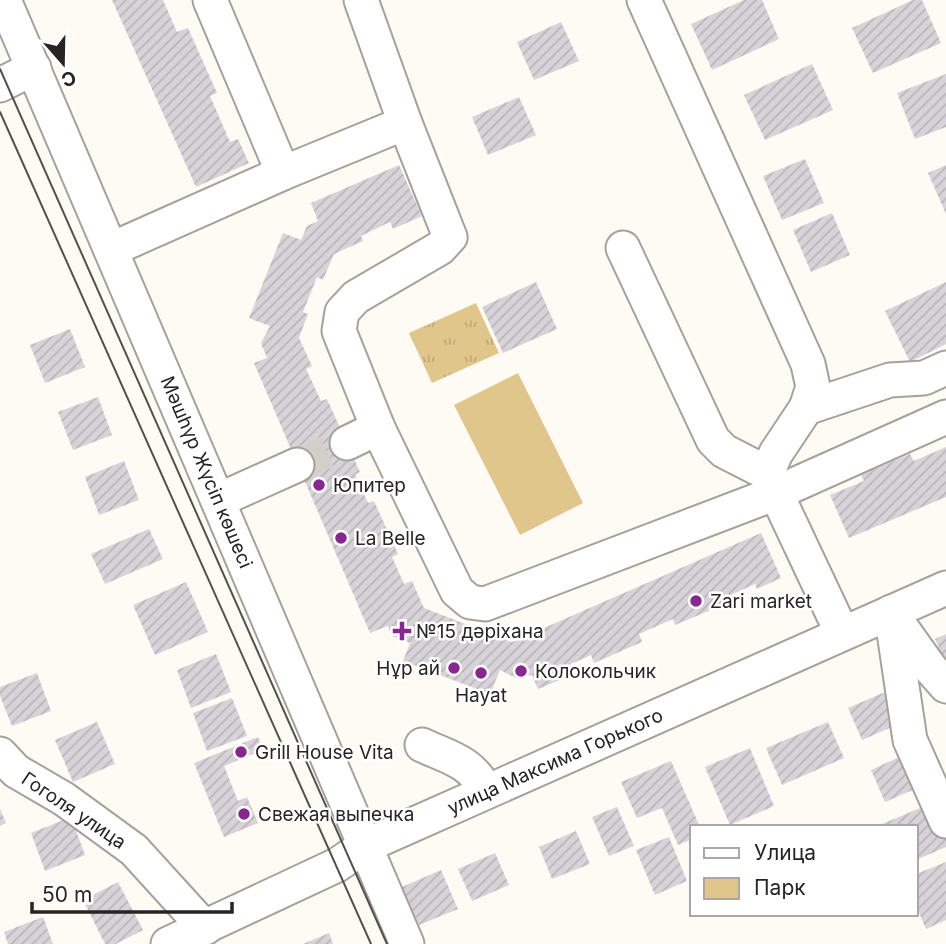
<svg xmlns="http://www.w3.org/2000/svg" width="946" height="944" viewBox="0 0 946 944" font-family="Inter,sans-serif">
<defs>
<pattern id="park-tufts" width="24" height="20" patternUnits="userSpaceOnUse" patternTransform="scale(1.75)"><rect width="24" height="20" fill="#e1c68b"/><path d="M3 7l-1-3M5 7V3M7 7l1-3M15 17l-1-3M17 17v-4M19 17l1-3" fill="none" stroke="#c1aa78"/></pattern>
<pattern id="building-hatch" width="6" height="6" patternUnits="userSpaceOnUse" patternTransform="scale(1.75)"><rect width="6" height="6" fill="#d8d3d9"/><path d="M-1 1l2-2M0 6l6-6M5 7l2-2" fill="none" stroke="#b9b5ba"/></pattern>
</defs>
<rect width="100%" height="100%" fill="#fefbf4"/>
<polygon fill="#e1c68b" points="518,373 583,503 520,535 454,405"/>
<polygon fill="url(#park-tufts)" points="476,303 499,353 432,383 409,333"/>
<g fill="url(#building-hatch)">
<polygon points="112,0 163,0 177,32 188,28 217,93 210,96 230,142 238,139 249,163 196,187"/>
<polygon points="744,0 762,0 779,39 712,70 691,24"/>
<polygon points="913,0 922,0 941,43 873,73 852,28"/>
<polygon points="561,22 579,61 534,80 517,42"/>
<polygon points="812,64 833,110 765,140 744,95"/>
<polygon points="946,74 946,127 915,139 897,93"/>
<polygon points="519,97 536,135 488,155 472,117"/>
<polygon points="805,159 824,203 782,220 763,176"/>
<polygon points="399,165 422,216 393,229 390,222 361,236 363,241 334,254 323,280 317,277 303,312 308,314 299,338 312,366 306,369 321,401 327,399 360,472 355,475 368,503 374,501 398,554 392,557 404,584 412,581 424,608 512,642 761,533 781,578 757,589 755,584 722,599 725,604 675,625 673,619 639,634 642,642 594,663 591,655 558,670 562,679 538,689 532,675 516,678 500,670 490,694 403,661 410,643 392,636 388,626 370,633 254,363 267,358 261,343 270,326 249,318 283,233 301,240 307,226 318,221 311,203"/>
<polygon points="946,165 946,214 928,173"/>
<polygon points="832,213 850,255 811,272 793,230"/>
<polygon points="536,282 557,329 503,353 482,307"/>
<polygon points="946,282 946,344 910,362 885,311"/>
<polygon points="70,329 85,367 45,383 30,345"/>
<polygon points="98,397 112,435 73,450 58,412"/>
<polygon points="946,447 946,497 849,538 830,495 864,481 861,475 910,454 914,461"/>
<polygon points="124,461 139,500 99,515 85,477"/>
<polygon points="149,529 163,559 105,584 91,554"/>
<polygon points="186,582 208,632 155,655 133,605"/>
<polygon points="946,634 946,664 935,639"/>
<polygon points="216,654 231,692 191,708 177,670"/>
<polygon points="37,673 51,711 12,726 0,696 0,687"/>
<polygon points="885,692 899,724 862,740 848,708"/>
<polygon points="232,698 247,736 207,751 193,713"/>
<polygon points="97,722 115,764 73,782 55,740"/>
<polygon points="828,722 844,758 782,785 766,748"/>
<polygon points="258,737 263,750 224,766 238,801 247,797 258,823 224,837 194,763"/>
<polygon points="750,748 774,806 730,825 705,767"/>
<polygon points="908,753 922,786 885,802 871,770"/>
<polygon points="671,761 700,827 692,827 692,839 678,845 662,808 637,818 621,782"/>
<polygon points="932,803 946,835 946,847 916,860 916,827 883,827 882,824"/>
<polygon points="617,807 634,846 609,856 592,817"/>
<polygon points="0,809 6,823 0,826"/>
<polygon points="71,817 85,855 45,871 31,833"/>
<polygon points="576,831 590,864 552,879 539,847"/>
<polygon points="669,837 687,881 655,895 636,850"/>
<polygon points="495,853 509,885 472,901 458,869"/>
<polygon points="946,862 946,920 926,929 916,906 916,874"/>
<polygon points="441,870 458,909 419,925 402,887"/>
<polygon points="118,882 143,930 116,944 105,944 83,900"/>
<polygon points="43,917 53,944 8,944 4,932"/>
<polygon points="329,933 333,944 303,944"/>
</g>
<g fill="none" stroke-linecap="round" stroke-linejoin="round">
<polyline stroke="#d3d0ca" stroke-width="33" stroke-dasharray="33 17" stroke-linecap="butt" points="297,465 347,443"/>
<defs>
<g id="minor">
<polyline points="4,0 407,944"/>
<polyline points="210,0 283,173"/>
<polyline points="644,0 808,364 813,387 806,408 776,453 767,473"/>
<polyline points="0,85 34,68"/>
<polyline points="112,249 283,173 405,123 361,0"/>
<polyline points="806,408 890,380 924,378 946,368"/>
<polyline points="378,428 339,331 342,312 356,297 440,248 450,237 405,123"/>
<polyline points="347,443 378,428 457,591 470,602 485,604 776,493 767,473 724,451 713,440 623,248"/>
<polyline points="219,500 297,465"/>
<polyline points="891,612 910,740 946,821"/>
<polyline points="896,620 931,669 946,686"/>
<polyline points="842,633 776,493 946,417"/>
<path d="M422 745C450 758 473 762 486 792"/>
<polyline points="0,754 16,771 64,799 134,850 205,928"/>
<polyline points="168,944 337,865 365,846 946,588"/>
</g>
</defs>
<use href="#minor" stroke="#a5a29b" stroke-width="37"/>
<use href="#minor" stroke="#fff" stroke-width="33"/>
<g stroke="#53514e" stroke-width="2">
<polyline points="0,69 387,944"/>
<polyline points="0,112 371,944"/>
</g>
</g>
<g fill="#882790" stroke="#fff" stroke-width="2.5">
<circle cx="319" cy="485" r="7"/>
<circle cx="341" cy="538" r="7"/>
<circle cx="696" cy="601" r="7"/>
<path d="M398.5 620.5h7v7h7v7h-7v7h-7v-7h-7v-7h7z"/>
<circle cx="454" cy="668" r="7"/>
<circle cx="521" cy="671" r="7"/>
<circle cx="481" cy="673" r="7"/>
<circle cx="241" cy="752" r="7"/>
<circle cx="244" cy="814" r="7"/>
</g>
<g text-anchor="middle" stroke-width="5" stroke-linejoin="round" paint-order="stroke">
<g font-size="19" fill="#272523" stroke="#fff">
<text transform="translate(207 472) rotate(67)" y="7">Мәшһүр Жүсіп көшесі</text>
<text transform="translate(555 761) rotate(-24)" y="7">улица Максима Горького</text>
<text transform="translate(74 810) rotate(34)" y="7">Гоголя улица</text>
</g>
<g font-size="19" fill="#272523" stroke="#fff" text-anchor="start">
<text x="333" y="492">Юпитер</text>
<text x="355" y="545">La Belle</text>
<text x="710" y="608">Zari market</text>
<text x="416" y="638">№15 дәріхана</text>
<text x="440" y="675" text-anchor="end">Нұр ай</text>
<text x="535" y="678">Колокольчик</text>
<text x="481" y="702" text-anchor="middle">Hayat</text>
<text x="255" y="759">Grill House Vita</text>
<text x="258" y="821">Свежая выпечка</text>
</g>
</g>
<rect x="690" y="825" width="228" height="91" fill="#ffffff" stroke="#a9a8a7" stroke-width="2"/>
<rect x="704" y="848" width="35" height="10" fill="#ffffff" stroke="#a9a8a7" stroke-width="2"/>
<text x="754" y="860" font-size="21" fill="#272523">Улица</text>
<rect x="704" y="878" width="35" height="21" fill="#e1c68b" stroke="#a9a8a7" stroke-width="2"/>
<text x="754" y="895" font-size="21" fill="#272523">Парк</text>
<g transform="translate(63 63) rotate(160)" stroke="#ffffff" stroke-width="5" paint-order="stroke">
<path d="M0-5L12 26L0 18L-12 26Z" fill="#272523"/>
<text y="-10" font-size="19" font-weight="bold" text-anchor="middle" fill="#272523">С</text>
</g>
<path d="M32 902v10h200v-10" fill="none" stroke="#272523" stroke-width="3.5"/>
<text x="42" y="902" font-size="21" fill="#272523" stroke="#ffffff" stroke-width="5" paint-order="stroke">50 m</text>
</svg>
